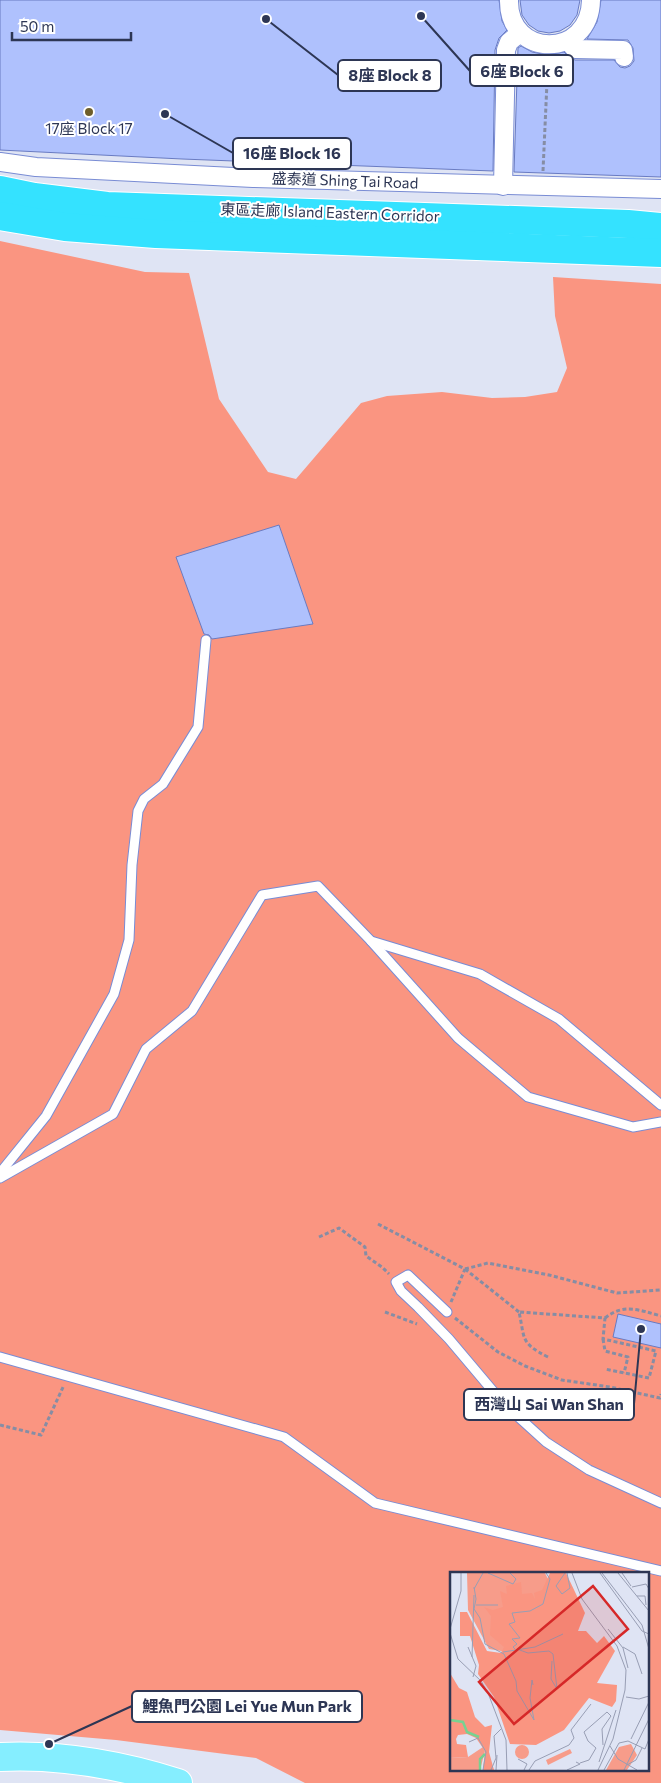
<svg xmlns="http://www.w3.org/2000/svg" width="661" height="1783" viewBox="0 0 661 1783" font-family="Commissioner,'Noto Sans TC',sans-serif">
<rect width="100%" height="100%" fill="#dfe4f4"/>
<path fill="#fa9581" fill-rule="evenodd" d="M0 241 145 272 189 273 219 399 268 472 296 479 361 403 387 396 442 392 492 398 525 397 557 392 567 368 555 316 553 277 661 284V1783H305L256 1758 116 1740 0 1730ZM451 1573H647V1769H451Z"/>
<g fill="#afc1fd" stroke="#697bc2">
<polygon points="0,0 499,0 502,21 507,30 499,38 495,50 493,171 182,159 0,150"/>
<polygon points="520,0 580,0 577,15 570,25 560,31 549,33 538,31 529,25 522,15"/>
<polygon points="601,0 661,0 661,177 514,172 518,48 521,46 532,52 547,55 564,52 570,58 575,60 614,60 620,67 625,68 630,66 634,61 633,48 628,40 587,39 597,22"/>
<polygon points="279,525 313,624 212,639 209,635 204,634 176,557"/>
<polygon points="618,1314 661,1324 661,1348 613,1337"/>
</g>
<g fill="none" stroke-linecap="round" stroke-linejoin="round">
<defs>
<g id="service">
<polyline points="371,941 458,1038 528,1097 633,1127 661,1122"/>
<polyline points="0,1173 46,1116 114,994 129,940 132,865 138,811 144,799 163,784 198,727 206,640"/>
<polyline points="0,1178 113,1114 146,1049 192,1011 262,895 318,886 371,941 480,974 559,1019 661,1105"/>
<polyline points="447,1312 408,1275 396,1282 401,1291 418,1307 449,1339 503,1403 546,1442 589,1470 661,1503"/>
<polyline points="0,1357 284,1437 375,1503 661,1571"/>
</g>
<g id="minor">
<path d="M509 0C508 59 590 59 591 0"/>
<polyline points="568,41 575,49 623,50 624,57"/>
<polyline points="0,162 36,167 253,178 661,189"/>
<polyline points="503,186 506,50 509,42 520,33"/>
</g>
<path id="primary" d="M0 1757C60 1754 121 1765 178 1783"/>
<g id="motorway">
<polyline points="0,190 34,197 107,206 628,224 661,227"/>
<polyline points="0,216 65,227 156,234 661,253"/>
</g>
</defs>
<use href="#service" stroke="#798cd4" stroke-width="11"/>
<use href="#minor" stroke="#798cd4" stroke-width="20"/>
<use href="#primary" stroke="#fff" stroke-width="30"/>
<use href="#motorway" stroke="#fff" stroke-width="30"/>
<g stroke="#868da4" stroke-width="3" stroke-dasharray="4 2.5" stroke-linecap="butt">
<polyline points="543,171 548,60"/>
<polyline points="378,1224 465,1269 451,1302"/>
<polyline points="319,1237 339,1228 365,1247 366,1256 382,1267 389,1274"/>
<polyline points="465,1269 488,1263 549,1275 617,1293 661,1290"/>
<polyline points="465,1269 519,1312"/>
<polyline points="385,1312 417,1324"/>
<polyline points="455,1318 498,1352 525,1366 562,1380 610,1387 660,1398 661,1394"/>
<path d="M605 1318C624 1303 639 1310 661 1316"/>
<polyline points="603,1339 605,1351 628,1357 624,1373"/>
<path d="M548 1357C520 1343 525 1339 519 1312L605 1318 603 1339 656 1351 649 1378 605 1369"/>
<polyline points="0,1425 41,1435 64,1385"/>
</g>
<use href="#service" stroke="#fff" stroke-width="9"/>
<use href="#minor" stroke="#fff" stroke-width="18"/>
<use href="#primary" stroke="#85eeff" stroke-width="28"/>
<use href="#motorway" stroke="#34e2ff" stroke-width="28"/>
</g>
<circle fill="#6e5e2b" stroke="#fff" stroke-width="2" cx="89" cy="112" r="5"/>
<g text-anchor="middle" stroke-width="4" stroke-linejoin="round" paint-order="stroke">
<g font-size="15" fill="#2d3654" stroke="#fff">
<text x="89" y="134">17座 Block 17</text>
</g>
<g font-size="15" fill="#2d3654" stroke="#fff">
<text transform="translate(345 181) rotate(2)" y="5">盛泰道 Shing Tai Road</text>
<text transform="translate(330 213) rotate(2)" y="5">東區走廊 Island Eastern Corridor</text>
</g>
</g>
<g transform="translate(450 1572)">
<rect width="199" height="199" fill="#dfe4f4"/>
<path d="M17 1H95L99 9 72 94 51 79 39 77 18 38ZM181 172 187 183 177 198H156L169 175ZM65 180a7 7 0 1 1 14 0a7 7 0 1 1-14 0ZM33 175 35 179 30 198H0V186L18 185ZM120 177 122 181 98 193 96 188Z" fill="#f79c8a"/>
<path d="M100 1H116L135 41 128 59H136L147 71 154 64 165 79 147 111 167 113 166 129 162 135 139 126 114 158 86 173 60 172 44 125 28 102 29 93 20 64H10V40H17L37 79 51 81 54 75 40 63 41 44 34 35 43 38 53 35 50 19 57 22 56 14 67 11 71 10 72 22 82 21 85 27 84 21 92 18ZM0 101 9 116 17 120 25 145 35 155 42 153 39 180 44 198H33L35 179 26 166 17 162 8 163 6 167 7 172 16 173 18 185 0 186Z" fill="#fa9581"/>
<path fill="none" stroke="#78d191" stroke-width="2.5" d="M0 148 13 150 17 160 29 165M30 198V187L35 182"/>
<path fill="none" stroke="#989eb4" stroke-width="1" d="M38 1 63 12 66 7 60 1M115 1 106 14 112 22 120 16 117 1M122 1 132 27 167 74 176 98 175 118 163 167 148 198M150 1 192 59 199 62M152 1 192 53 199 77M168 1 199 39M172 1 181 14M24 15 26 27 24 37 30 46 35 72 54 82 66 109 67 119 84 148M182 15 196 12 199 17M24 17 33 1M187 24H195L196 33M26 33H48M0 57 11 19V1M158 57 173 76 178 96M0 61 8 87 31 109 38 121 56 168 57 198M18 75 26 94 23 105M173 75 185 82 192 102M65 77 63 75 67 72 62 67 70 66 59 52 65 50 62 41 80 39 93 32 100 7 96 1M67 77 78 81 99 79 103 82 107 117M53 80 85 75 113 62M22 85 24 23M102 89 101 107 107 117M83 113 82 108 80 126 84 148M176 125 189 127 199 124M181 167 199 130M138 169 134 160 157 140 161 144 152 157 153 173M19 170 28 166 36 180 33 198M160 174 168 187 187 198M68 187 77 192 74 198M149 190 166 138M130 191 139 188 146 176 138 169M177 193 186 188 192 176M41 198 46 186 44 164 51 157M46 198 47 183M79 198 85 189 119 173 124 166 121 158 141 132M117 198 130 192 126 190M154 198 169 171 178 169 195 177 199 167M174 198 199 147"/>
<path fill="#d62828" fill-opacity="0.15" stroke="#d62828" stroke-width="2.5" d="M143 14 178 57 64 152 29 110Z"/>
<rect width="199" height="199" fill="none" stroke="#2d3654" stroke-width="2.5"/>
</g>
<path fill="none" stroke="#2d3654" stroke-width="2" d="M421 16L470 71M266 19L338 75M165 114L233 153M641 1329L634 1404M49 1744L132 1706"/>
<g fill="#2d3654" stroke="#fff" stroke-width="2">
<circle cx="421" cy="16" r="5"/>
<circle cx="266" cy="19" r="5"/>
<circle cx="165" cy="114" r="5"/>
<circle cx="641" cy="1329" r="5"/>
<circle cx="49" cy="1744" r="5"/>
</g>
<g fill="#fff" stroke="#2d3654" stroke-width="2">
<rect x="470" y="55" width="103" height="31" rx="5"/>
<rect x="338" y="60" width="103" height="31" rx="5"/>
<rect x="233" y="138" width="118" height="31" rx="5"/>
<rect x="464" y="1389" width="170" height="31" rx="5"/>
<rect x="132" y="1691" width="230" height="31" rx="5"/>
</g>
<g font-size="16" text-anchor="middle" font-weight="bold" fill="#2d3654">
<text x="522" y="77">6座 Block 6</text>
<text x="390" y="81">8座 Block 8</text>
<text x="292" y="159">16座 Block 16</text>
<text x="549" y="1410">西灣山 Sai Wan Shan</text>
<text x="247" y="1712">鯉魚門公園 Lei Yue Mun Park</text>
</g>
<path d="M12 32v8h119v-8" fill="none" stroke="#2d3654" stroke-width="2.5"/>
<text x="20" y="32" font-size="15" fill="#2d3654" stroke="#ffffff" stroke-width="4" paint-order="stroke">50 m</text>
</svg>
